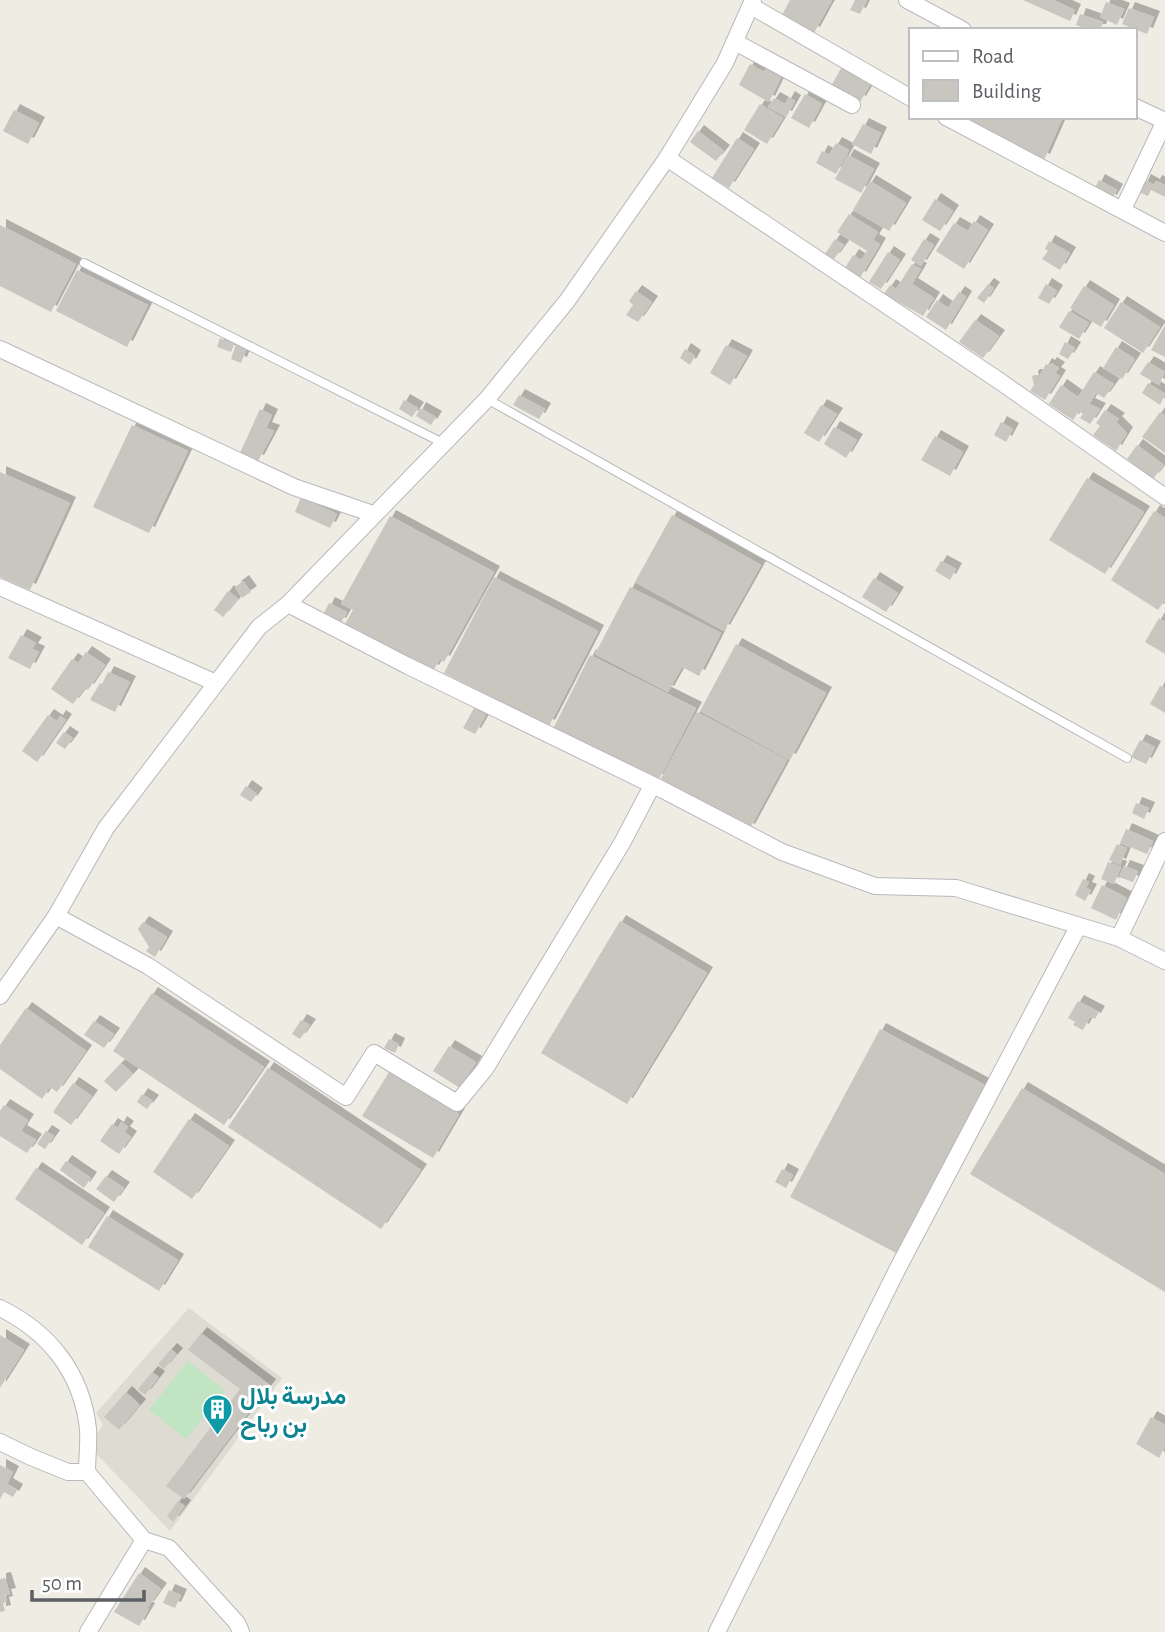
<svg xmlns="http://www.w3.org/2000/svg" width="1165" height="1632" viewBox="0 0 1165 1632" font-family="'Alegreya Sans',Vazirmatn,sans-serif">
<defs>
<filter id="shadow"><feDropShadow dx="6" dy="-6" stdDeviation="0" flood-color="#0004"/></filter>
</defs>
<rect width="100%" height="100%" fill="#eeece3"/>
<polygon fill="#dddbd2" points="189,1308 282,1378 170,1531 89,1446 103,1425 96,1413"/>
<polygon fill="#c1e4c2" points="188,1361 225,1391 186,1439 149,1410"/>
<g fill="#c9c6c0" filter="url(#shadow)">
<polygon points="790,0 832,0 814,33 782,15"/>
<polygon points="855,0 867,0 860,14 850,10"/>
<polygon points="1023,0 1053,0 1075,10 1070,21"/>
<polygon points="1106,2 1124,9 1117,25 1100,17"/>
<polygon points="1129,8 1154,17 1147,34 1122,24"/>
<polygon points="1080,14 1103,22 1100,30 1090,30 1076,25"/>
<polygon points="750,64 764,72 768,65 783,73 769,102 739,85"/>
<polygon points="843,65 872,82 860,102 831,86"/>
<polygon points="805,94 822,104 809,128 791,118"/>
<polygon points="789,97 795,101 786,117 768,107 774,98 785,104"/>
<polygon points="760,104 783,118 767,144 744,130"/>
<polygon points="14,110 39,123 28,144 3,131"/>
<polygon points="973,117 1063,117 1044,160 968,127"/>
<polygon points="863,124 881,133 871,154 852,144"/>
<polygon points="698,131 724,151 716,161 690,142"/>
<polygon points="737,138 754,149 729,188 712,178"/>
<polygon points="836,143 849,150 836,174 816,163 822,151 829,155"/>
<polygon points="848,155 874,169 861,193 835,179"/>
<polygon points="1099,180 1117,190 1111,201 1093,192"/>
<polygon points="1145,180 1154,185 1156,181 1165,185 1165,197 1151,190 1148,196 1139,192"/>
<polygon points="870,181 906,203 889,231 853,210"/>
<polygon points="935,199 953,211 940,231 922,220"/>
<polygon points="849,214 878,232 873,240 880,244 860,278 845,268 853,255 861,260 867,251 837,232"/>
<polygon points="974,221 988,230 964,269 936,251 954,223 968,231"/>
<polygon points="0,225 76,264 51,312 0,286"/>
<polygon points="835,239 844,245 834,259 825,254"/>
<polygon points="924,239 934,245 921,266 911,260"/>
<polygon points="1049,241 1070,253 1060,270 1042,259 1048,251 1045,249"/>
<polygon points="888,252 900,260 881,289 869,282"/>
<polygon points="912,264 921,269 912,284 934,298 923,316 884,294 890,285 896,289"/>
<polygon points="77,270 148,305 127,347 56,311"/>
<polygon points="988,284 994,288 984,303 977,298"/>
<polygon points="1046,284 1057,291 1049,304 1038,298"/>
<polygon points="1084,286 1114,305 1101,327 1070,308"/>
<polygon points="636,291 652,302 638,322 626,315 633,305 629,301"/>
<polygon points="959,292 966,297 946,330 926,317 937,300 948,308"/>
<polygon points="1121,302 1160,327 1143,353 1104,328"/>
<polygon points="1069,311 1089,323 1079,339 1059,327"/>
<polygon points="975,320 999,336 983,358 959,342"/>
<polygon points="1165,325 1165,357 1151,350"/>
<polygon points="220,338 234,344 231,352 217,347"/>
<polygon points="1065,342 1075,348 1068,359 1059,354"/>
<polygon points="236,344 247,348 241,363 231,359"/>
<polygon points="726,345 747,356 730,385 710,373"/>
<polygon points="1116,347 1135,359 1122,379 1103,368"/>
<polygon points="685,349 695,356 690,365 680,358"/>
<polygon points="1148,362 1165,372 1159,385 1140,374"/>
<polygon points="1051,363 1059,368 1055,373 1060,376 1045,400 1030,391 1034,385 1032,377 1034,375 1040,375 1046,364 1049,366"/>
<polygon points="1094,372 1114,384 1104,398 1096,393 1089,404 1100,409 1090,424 1080,418 1083,414 1079,411 1073,420 1049,404 1061,385 1078,397"/>
<polygon points="1148,383 1165,394 1160,405 1142,393"/>
<polygon points="519,395 545,409 539,419 513,405"/>
<polygon points="404,400 418,408 412,417 399,409"/>
<polygon points="821,405 837,414 819,442 804,433"/>
<polygon points="420,408 436,417 431,425 416,416"/>
<polygon points="260,409 272,415 266,428 274,431 258,461 240,453"/>
<polygon points="1105,410 1119,419 1116,422 1127,433 1116,451 1093,435 1100,426 1096,423"/>
<polygon points="1160,412 1165,416 1165,453 1142,437"/>
<polygon points="1001,422 1013,429 1006,442 994,435"/>
<polygon points="132,425 188,451 149,533 93,507"/>
<polygon points="834,427 857,440 846,458 824,444"/>
<polygon points="935,436 963,452 950,476 921,460"/>
<polygon points="1137,445 1164,465 1153,479 1127,459"/>
<polygon points="0,472 70,503 30,590 0,577"/>
<polygon points="1087,478 1144,512 1105,574 1049,540"/>
<polygon points="301,497 337,514 330,528 295,512"/>
<polygon points="1154,511 1165,518 1165,600 1158,610 1111,580"/>
<polygon points="672,515 761,565 724,631 635,582"/>
<polygon points="390,516 494,572 444,662 440,659 433,671 345,624 353,610 341,604"/>
<polygon points="941,561 956,569 950,580 935,571"/>
<polygon points="494,577 598,631 549,726 444,673"/>
<polygon points="874,578 898,593 886,612 862,597"/>
<polygon points="243,581 251,592 242,598 235,587"/>
<polygon points="630,587 721,633 699,676 682,667 668,692 595,654"/>
<polygon points="228,591 238,599 223,617 214,610"/>
<polygon points="329,603 347,612 340,624 323,615"/>
<polygon points="1159,618 1165,622 1165,654 1145,642"/>
<polygon points="21,635 36,643 32,649 39,652 30,669 8,658"/>
<polygon points="736,644 826,693 790,760 700,711"/>
<polygon points="86,652 105,665 88,690 85,688 73,704 51,689 72,659 78,663"/>
<polygon points="590,655 696,708 658,781 553,729"/>
<polygon points="108,672 130,682 115,712 90,700 100,683 102,684"/>
<polygon points="1160,686 1165,688 1165,713 1150,704"/>
<polygon points="474,708 486,715 475,734 463,728"/>
<polygon points="697,712 787,760 749,830 659,782"/>
<polygon points="48,715 57,721 60,716 66,720 37,762 22,751"/>
<polygon points="64,732 73,738 65,749 56,743"/>
<polygon points="1140,740 1155,747 1146,764 1131,757"/>
<polygon points="246,786 257,794 251,802 240,795"/>
<polygon points="1136,803 1149,808 1144,819 1132,813"/>
<polygon points="1126,829 1153,841 1147,854 1120,843"/>
<polygon points="1117,844 1127,848 1120,865 1109,860"/>
<polygon points="1108,862 1121,867 1114,884 1101,879"/>
<polygon points="1124,866 1138,871 1133,882 1119,877"/>
<polygon points="1083,879 1089,882 1086,888 1091,890 1085,901 1075,895"/>
<polygon points="1102,885 1127,898 1116,920 1091,908"/>
<polygon points="620,921 707,973 627,1104 541,1053"/>
<polygon points="143,922 167,937 155,957 146,951 149,947 138,929"/>
<polygon points="152,993 264,1067 224,1125 113,1051"/>
<polygon points="1078,1001 1099,1012 1095,1019 1090,1017 1083,1030 1073,1025 1075,1022 1068,1018"/>
<polygon points="26,1008 86,1051 57,1092 50,1087 42,1099 0,1069 0,1045"/>
<polygon points="301,1020 310,1025 300,1039 292,1034"/>
<polygon points="94,1021 114,1034 104,1048 84,1035"/>
<polygon points="880,1029 987,1086 898,1254 790,1197"/>
<polygon points="389,1039 399,1044 395,1053 384,1048"/>
<polygon points="449,1046 476,1062 460,1088 433,1071"/>
<polygon points="121,1063 133,1074 116,1092 104,1081"/>
<polygon points="268,1068 421,1170 381,1229 228,1127"/>
<polygon points="389,1072 459,1114 433,1158 362,1116"/>
<polygon points="73,1083 92,1096 71,1125 53,1112"/>
<polygon points="1022,1088 1165,1174 1165,1292 970,1174"/>
<polygon points="142,1094 153,1101 147,1109 137,1102"/>
<polygon points="4,1105 28,1120 21,1131 36,1140 27,1153 0,1136 0,1111"/>
<polygon points="189,1119 229,1146 192,1199 153,1172"/>
<polygon points="121,1122 128,1127 124,1132 131,1137 119,1154 100,1141 112,1124 118,1128"/>
<polygon points="46,1131 54,1136 45,1149 37,1144"/>
<polygon points="66,1161 91,1178 84,1188 60,1170"/>
<polygon points="36,1168 104,1213 82,1245 15,1199"/>
<polygon points="782,1169 793,1175 786,1188 775,1182"/>
<polygon points="106,1176 124,1188 114,1202 96,1189"/>
<polygon points="107,1216 178,1260 159,1291 88,1247"/>
<polygon points="201,1333 270,1385 184,1499 166,1486 240,1389 188,1350"/>
<polygon points="0,1335 24,1350 0,1388"/>
<polygon points="171,1349 177,1354 164,1369 158,1364"/>
<polygon points="152,1372 159,1377 145,1395 138,1389"/>
<polygon points="126,1392 140,1405 119,1430 104,1417"/>
<polygon points="1151,1417 1165,1425 1165,1447 1159,1458 1136,1444"/>
<polygon points="0,1465 13,1472 7,1484 17,1490 13,1497 4,1492 0,1499"/>
<polygon points="178,1501 185,1506 173,1522 167,1516"/>
<polygon points="139,1573 161,1589 148,1607 127,1596 149,1609 139,1626 114,1612"/>
<polygon points="5,1578 10,1594 5,1595 7,1602 3,1603 5,1611 0,1612 0,1579"/>
<polygon points="169,1590 181,1595 175,1608 163,1603"/>
</g>
<g fill="none" stroke-linecap="round" stroke-linejoin="round">
<defs>
<g id="lane">
<polyline points="84,263 443,443"/>
<polyline points="487,399 1127,758"/>
</g>
<g id="street">
<polyline points="907,0 963,30"/>
<polyline points="751,6 911,98"/>
<polyline points="735,42 852,105"/>
<polyline points="1135,107 1165,121"/>
<polyline points="946,117 1165,233"/>
<polyline points="667,158 998,380 1165,497"/>
<polyline points="1123,209 1165,121"/>
<polyline points="0,349 294,487 373,514"/>
<polyline points="0,587 216,683"/>
<polyline points="288,604 408,666 663,790 782,852 875,886 956,888 1119,938 1165,961"/>
<polyline points="56,916 148,966 346,1097 374,1053 457,1103 485,1069 622,843 652,786"/>
<polyline points="1119,938 1165,841"/>
<polyline points="0,996 56,916 106,828 259,627 288,604 487,399 567,301 667,158 725,63 753,0"/>
<path d="M0 1308C49 1332 82 1373 88 1429 89 1443 87 1458 87 1472L144 1540 169 1548 237 1623 241 1632"/>
<polyline points="0,1442 31,1457 68,1472 87,1472"/>
<polyline points="88,1632 144,1540"/>
<polyline points="717,1632 898,1268 1078,927"/>
</g>
</defs>
<use href="#lane" stroke="#b6b9bd" stroke-width="10"/>
<use href="#street" stroke="#b6b9bd" stroke-width="18"/>
<use href="#lane" stroke="#fff" stroke-width="8"/>
<use href="#street" stroke="#fff" stroke-width="16"/>
</g>
<defs>
<symbol id="building-pin" viewBox="-11 -11 22 30"><path d="M0 17L-7.5 6A9.5 9.5 0 1 1 7.5 6Z" fill="#0f9aa8" stroke="#fff"/><path d="M-4-6H4V6H1V3H-1V6H-4ZM-2.5-4.3h1.7v1.8h-1.7ZM.8-4.3h1.7v1.8H.8ZM-2.5-1h1.7V.8h-1.7ZM.8-1h1.7V.8H.8Z" fill="#fff"/></symbol>
</defs>
<g fill-rule="evenodd">
<use href="#building-pin" x="200" y="1392" width="35" height="47"/>
</g>
<g text-anchor="middle" stroke-width="6" stroke-linejoin="round" paint-order="stroke">
<g font-size="24" font-weight="bold" fill="#0d838f" stroke="#fff" text-anchor="start">
<text x="240" y="1404">مدرسة بلال<tspan x="240" dy="28">بن رباح</tspan></text>
</g>
</g>
<rect x="909" y="28" width="228" height="91" fill="#ffffff" stroke="#bebfc1" stroke-width="2"/>
<rect x="923" y="51" width="35" height="10" fill="#ffffff" stroke="#bebfc1" stroke-width="2"/>
<text x="972" y="63" font-size="21" fill="#5c5f63">Road</text>
<rect x="923" y="80" width="35" height="21" fill="#c9c6c0" stroke="#bebfc1" stroke-width="2"/>
<text x="972" y="98" font-size="21" fill="#5c5f63">Building</text>
<path d="M32 1590v10h112v-10" fill="none" stroke="#5c5f63" stroke-width="3.5"/>
<text x="42" y="1590" font-size="21" fill="#5c5f63" stroke="#ffffff" stroke-width="5" paint-order="stroke">50 m</text>
</svg>
